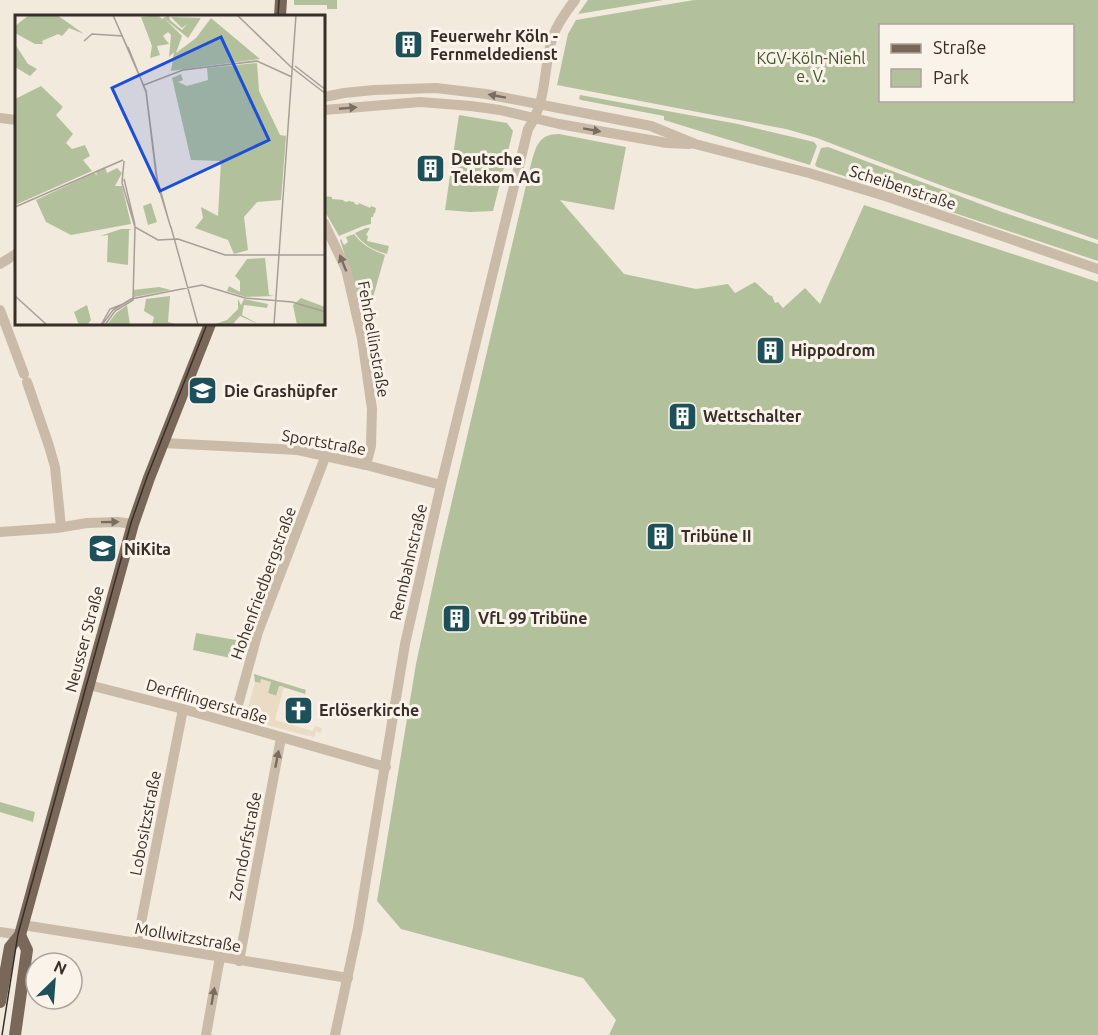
<svg xmlns="http://www.w3.org/2000/svg" width="1098" height="1035" viewBox="0 0 1098 1035" font-family="Ubuntu,sans-serif">
<rect width="100%" height="100%" fill="#f2eadd"/>
<g fill="#b2c19c" fill-rule="evenodd">
<polygon points="294,0 337,0 337,9 327,9 327,5 294,5"/>
<polygon points="588,0 663,0 578,14"/>
<path d="M694 0H1098V240L948 188 817 138 786 129 557 85 568 34 576 20ZM880 26H1072V100H880Z"/>
<polygon points="580,95 738,124 814,142 817,146 810,165 664,120 664,116 581,100 579,99"/>
<polygon points="459,115 507,123 513,131 493,211 470,212 445,210"/>
<path d="M559 134 626 147 614 210 560 200 624 274 696 289 728 284 735 293 755 282 769 295 772 296 775 303 778 302 783 308 805 288 820 304 864 205 1098 282V1035H609L616 1020 583 978 401 929 377 901 416 664 440 552 531 164C536 147 538 134 559 134Z"/>
<polygon points="828,147 1002,212 1098,244 1098,261 817,167 815,165 821,148"/>
<polygon points="324,196 332,197 332,199 344,200 343,201 347,202 348,201 354,202 355,204 358,205 359,203 370,208 371,206 376,208 375,213 374,213 373,217 371,217 371,224 363,226 339,236 324,210"/>
<path d="M366 228H370L366 235 368 236 367 241 389 246 387 254C373 250 363 245 355 233Z"/>
<path d="M354 234C362 245 372 250 385 255L366 322 340 240 341 239 344 245 348 242 346 237Z"/>
<polygon points="196,633 247,642 240,660 193,650"/>
<polygon points="254,674 306,690 305,694 280,686 277,696 267,693 260,683 255,682"/>
<polygon points="0,802 35,812 33,822 0,812"/>
</g>
<polygon fill="#eadcc4" points="261,679 271,682 268,693 276,696 279,686 284,687 275,720 313,731 315,726 322,728 321,733 316,731 314,738 309,735 308,736 245,719 255,682 260,683"/>
<g fill="none" stroke-linecap="round" stroke-linejoin="round">
<g stroke="#cabba8" stroke-width="10">
<polyline points="324,97 344,93 374,90 436,88 486,94 651,126 695,144 809,173 885,196 1098,269"/>
<polyline points="324,110 420,102 471,106 500,110 559,124 667,143 689,144"/>
<polyline points="0,118 16,120"/>
<polyline points="324,223 346,269 362,339 372,409 371,446 366,465"/>
<polyline points="0,264 16,254"/>
<polyline points="0,310 24,374"/>
<polyline points="27,382 49,446 55,467 61,527"/>
<polyline points="163,443 298,450 366,465 441,485"/>
<polyline points="0,532 57,528 87,523 118,522 133,524"/>
<polyline points="89,685 183,709 386,767"/>
<polyline points="233,723 258,632 326,455"/>
<polyline points="23,925 137,943 348,978"/>
<polyline points="0,932 20,935"/>
<polyline points="137,943 183,709"/>
<polyline points="239,961 281,738"/>
<polyline points="206,1035 220,957"/>
<path d="M335 1035 358 928 405 644 441 485 528 129C549 97 542 69 553 36 558 22 567 11 575 0"/>
</g>
<g stroke="#79675a" stroke-width="12">
<polyline points="280,16 281,0"/>
<polyline points="0,1002 10,947 20,935 133,524 149,478 210,324"/>
<polyline points="15,1035 27,950 20,935"/>
</g>
<g stroke="#372e28" stroke-width="1.5">
<polyline points="278,16 279,0"/>
<polyline points="2,1035 18,934 131,523 147,477 207,324"/>
</g>
</g>
<defs><path id="oneway-solid" d="M-6-.8H1V-3.2L6.5 0L1 3.2V.8H-6Z" transform="scale(1.5)"/></defs>
<g fill="#796d62">
<use href="#oneway-solid" transform="translate(497 96) rotate(-170)"/>
<use href="#oneway-solid" transform="translate(348 108) rotate(-5)"/>
<use href="#oneway-solid" transform="translate(592 130) rotate(10)"/>
<use href="#oneway-solid" transform="translate(343 263) rotate(-112)"/>
<use href="#oneway-solid" transform="translate(110 522) rotate(-1)"/>
<use href="#oneway-solid" transform="translate(277 759) rotate(-79)"/>
<use href="#oneway-solid" transform="translate(213 996) rotate(-80)"/>
</g>
<defs>
<symbol id="building-square" viewBox="-11 -11 22 22"><rect x="-9" y="-9" width="18" height="18" rx="4" fill="#1e5059" stroke="#faf3e9"/><path d="M-4-6H4V6H1V3H-1V6H-4ZM-2.5-4.3h1.7v1.8h-1.7ZM.8-4.3h1.7v1.8H.8ZM-2.5-1h1.7V.8h-1.7ZM.8-1h1.7V.8H.8Z" fill="#fff"/></symbol>
<symbol id="school-square" viewBox="-11 -11 22 22"><rect x="-9" y="-9" width="18" height="18" rx="4" fill="#1e5059" stroke="#faf3e9"/><path d="M0-5L7-2L0 1L-7-2ZM-4 1L0 2.5L4 1V4Q0 6-4 4Z" fill="#fff"/></symbol>
<symbol id="church-square" viewBox="-11 -11 22 22"><rect x="-9" y="-9" width="18" height="18" rx="4" fill="#1e5059" stroke="#faf3e9"/><path d="M-1.2-6h2.4v3.5h3.3v2.4h-3.3V6h-2.4V-.1h-3.3v-2.4h3.3Z" fill="#fff"/></symbol>
</defs>
<g fill-rule="evenodd">
<use href="#building-square" x="392" y="28" width="33" height="33"/>
<use href="#building-square" x="414" y="152" width="33" height="33"/>
<use href="#building-square" x="754" y="334" width="33" height="33"/>
<use href="#school-square" x="186" y="374" width="33" height="33"/>
<use href="#building-square" x="666" y="400" width="33" height="33"/>
<use href="#building-square" x="644" y="520" width="33" height="33"/>
<use href="#school-square" x="86" y="532" width="33" height="33"/>
<use href="#building-square" x="440" y="602" width="33" height="33"/>
<use href="#church-square" x="282" y="694" width="33" height="33"/>
</g>
<g text-anchor="middle" stroke-width="6" stroke-linejoin="round" paint-order="stroke">
<g font-size="16" font-weight="bold" fill="#372e28" stroke="#faf3e9" text-anchor="start">
<text x="430" y="42">Feuerwehr Köln -<tspan x="430" dy="18">Fernmeldedienst</tspan></text>
<text x="451" y="165">Deutsche<tspan x="451" dy="18">Telekom AG</tspan></text>
<text x="791" y="356">Hippodrom</text>
<text x="224" y="397">Die Grashüpfer</text>
<text x="703" y="422">Wettschalter</text>
<text x="681" y="542">Tribüne II</text>
<text x="124" y="555">NiKita</text>
<text x="478" y="624">VfL 99 Tribüne</text>
<text x="319" y="716">Erlöserkirche</text>
</g>
<g font-size="16" fill="#43562c" stroke="#faf3e9">
<text x="811" y="64">KGV-Köln-Niehl<tspan x="811" dy="18">e. V.</tspan></text>
</g>
<g font-size="16" fill="#372e28" stroke="#faf3e9">
<text transform="translate(903 187) rotate(18)" y="6">Scheibenstraße</text>
<text transform="translate(374 339) rotate(80)" y="6">Fehrbellinstraße</text>
<text transform="translate(324 442) rotate(10)" y="6">Sportstraße</text>
<text transform="translate(408 562) rotate(-77)" y="6">Rennbahnstraße</text>
<text transform="translate(263 583) rotate(-70)" y="6">Hohenfriedbergstraße</text>
<text transform="translate(84 639) rotate(-75)" y="6">Neusser Straße</text>
<text transform="translate(207 701) rotate(16)" y="6">Derfflingerstraße</text>
<text transform="translate(145 823) rotate(-79)" y="6">Lobositzstraße</text>
<text transform="translate(245 846) rotate(-79)" y="6">Zorndorfstraße</text>
<text transform="translate(188 937) rotate(10)" y="6">Mollwitzstraße</text>
</g>
</g>
<g transform="translate(15 15)">
<rect width="310" height="310" fill="#f2eadd"/>
<path d="M14 0H42L69 19 54 13 47 21 43 19 27 26 28 29H20L0 18V11ZM143 0 147 4 154 0 155 5 167 15 172 9 167 13 156 2 186 3 173 23 150 4 167 21 161 38 181 23 196 3 245 44 156 56 159 37 154 42 156 20 153 17 148 21 154 29 142 31 145 40 135 43 137 31 126 2ZM0 29 13 49 22 54 15 61 0 52ZM242 48 244 76 265 120 271 121 266 185 242 187 229 202 233 235 219 239 213 225 180 213 188 203 186 192 203 201 206 146 176 145 157 63 166 59 168 65 163 67 172 71 193 65 192 53ZM26 71 48 92 41 100 58 119 51 128 57 134 70 130 75 141 68 145 77 156 0 190V84ZM90 152 92 158 102 153 107 158 100 171H107L116 209 56 220 31 207 21 185 79 158 82 160 81 156ZM136 188 142 207 133 210 128 191ZM106 214H117L114 215 113 250 92 247 93 220 85 221ZM250 243 254 280 259 281 230 282 212 276 214 271 225 277V266L220 261 232 244ZM144 272 156 275 119 282 118 275ZM155 281 153 307 165 310H137L139 302 129 296 131 284ZM286 283 310 292V310H282L278 290ZM223 284 226 290 229 284 253 289 252 293 229 290 227 300 245 310 225 301 217 310H197L212 305 223 294ZM72 290 76 305 72 310H64L59 297ZM112 290 115 310H92L101 298Z" fill="#b2c19c"/>
<path fill="none" stroke="#a79f95" stroke-width="1.5" d="M98 0 113 34M98 0 131 76 142 163 153 203M222 0 276 52 311 79M69 26 77 19 108 21M113 32 131 77 142 167 156 213M280 51 311 75M129 70 168 55 242 46 277 62M109 146 107 168 120 212M109 164 120 210M0 192 108 145M156 212 183 310M0 281 32 310M86 310 95 294 108 289M87 310 98 295 116 284 187 270 230 283 277 287 311 297M90 310 100 296 118 285 120 212 143 225 163 224 210 240H311M259 310 281 0"/>
<path fill="#1d4ed8" fill-opacity="0.15" stroke="#1d4ed8" stroke-width="3" d="M206 22 254 125 145 176 97 73Z"/>
<rect width="310" height="310" fill="none" stroke="#372e28" stroke-width="3"/>
</g>
<rect x="879" y="24" width="195" height="78" fill="#faf3e9" stroke="#aca49c" stroke-width="1.5"/>
<rect x="891" y="44" width="30" height="9" fill="#79675a" stroke="#aca49c" stroke-width="1.5"/>
<text x="933" y="54" font-size="18" fill="#372e28">Straße</text>
<rect x="891" y="69" width="30" height="18" fill="#b2c19c" stroke="#aca49c" stroke-width="1.5"/>
<text x="933" y="84" font-size="18" fill="#372e28">Park</text>
<g transform="translate(54 981) rotate(25)"><circle r="28" fill="#faf3e9" stroke="#aca49c" stroke-width="1.5"/>
<path d="M0-4.5L10 22L0 15L-10 22Z" fill="#1e5059"/>
<text y="-9" font-size="16" font-weight="bold" text-anchor="middle" fill="#372e28">N</text>
</g>
</svg>
